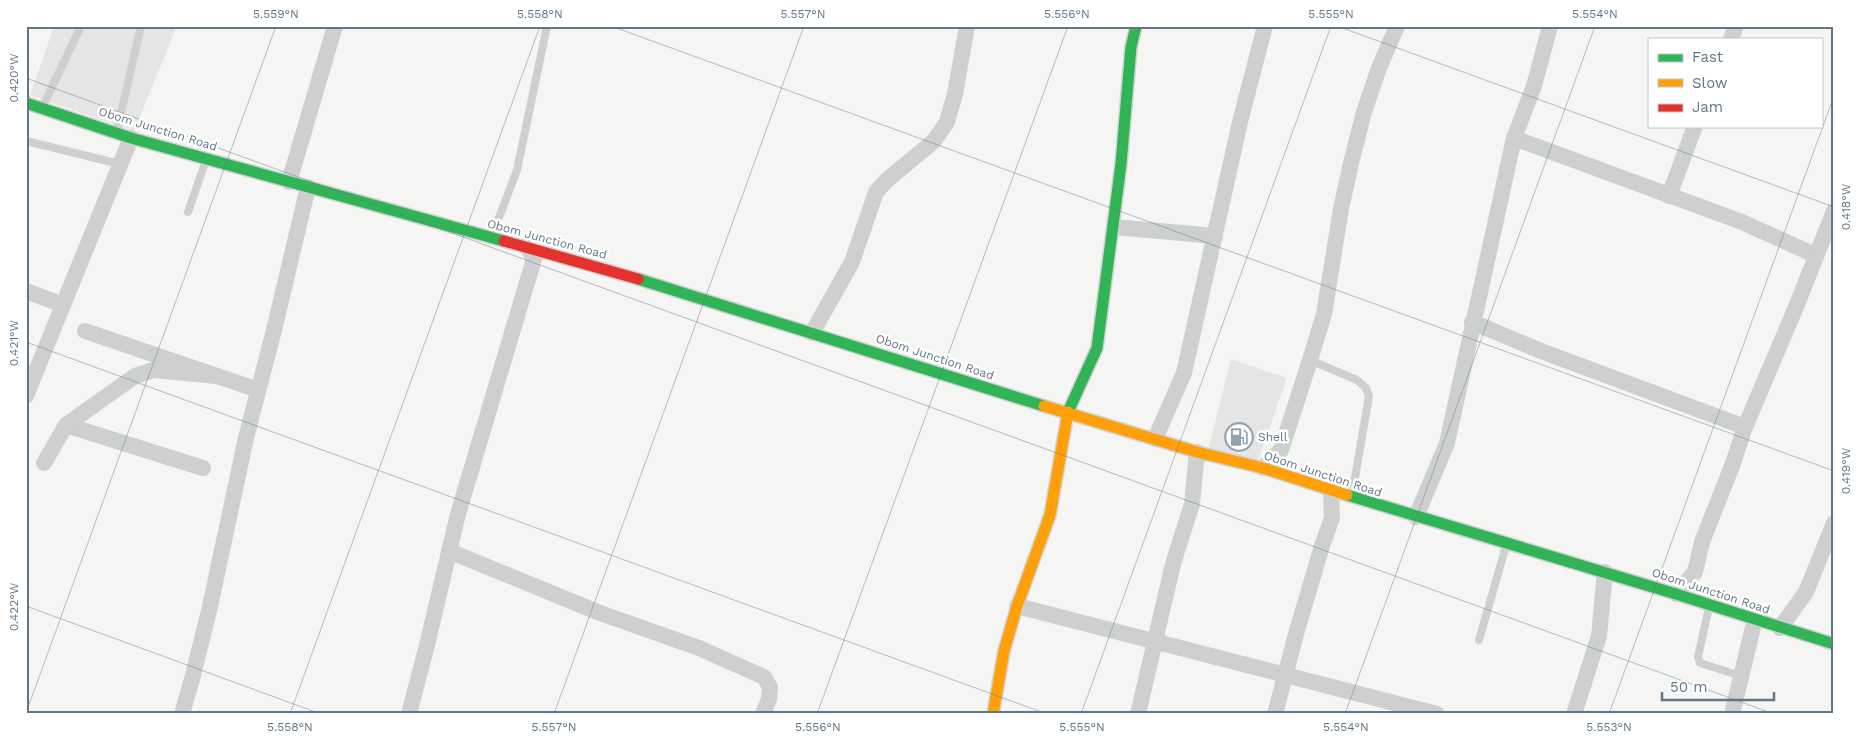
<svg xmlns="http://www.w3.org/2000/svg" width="1860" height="740" viewBox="0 0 1860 740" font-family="'Work Sans',sans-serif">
<rect width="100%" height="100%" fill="#f5f5f3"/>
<g fill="#e4e5e4">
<polygon points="54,26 177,26 134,131 30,95"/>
<polygon points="1231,359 1287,378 1257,464 1208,451"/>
</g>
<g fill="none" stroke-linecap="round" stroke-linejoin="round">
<defs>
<g id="fast">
<polyline points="26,103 131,138 504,241"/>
<polyline points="638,279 1044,406"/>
<polyline points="1068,412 1097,348 1121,164 1131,47 1136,26"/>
<polyline points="1347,495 1676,594 1834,644"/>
</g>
<g id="slow">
<polyline points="1044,406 1197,452 1263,468 1347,495"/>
<polyline points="993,714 1004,651 1017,606 1050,515 1068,412"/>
</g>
<polyline id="jam" points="504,241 638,279"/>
</defs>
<use href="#fast" stroke="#d1d3d3" stroke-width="14"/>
<use href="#slow" stroke="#d1d3d3" stroke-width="14"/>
<use href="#jam" stroke="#d1d3d3" stroke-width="14"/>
<g stroke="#ced0d0" stroke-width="8">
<polyline points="43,106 81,26"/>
<polyline points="117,130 141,26"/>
<polyline points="26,141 120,164"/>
<polyline points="188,212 206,160"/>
<polyline points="492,236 517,170 547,26"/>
<polyline points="1310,360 1357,380 1366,388 1369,396 1352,495"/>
<polyline points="1709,607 1698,657 1700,663 1741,676"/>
<polyline points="1479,640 1506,546"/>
</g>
<g stroke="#ced0d0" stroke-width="16">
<polyline points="1731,39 1736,26"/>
<polyline points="1514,138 1742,222 1815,255"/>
<polyline points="289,182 335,26"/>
<polyline points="1669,196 1695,126"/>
<polyline points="1114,227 1215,236"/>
<polyline points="26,291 63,305"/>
<polyline points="1472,322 1541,351 1745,427"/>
<polyline points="85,331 258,390"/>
<polyline points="812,333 852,262 876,192 887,180 934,141 947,122 955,94 967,26"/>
<polyline points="26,396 131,138"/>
<polyline points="66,425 203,468"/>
<polyline points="1155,439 1184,373 1240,122 1265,26"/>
<polyline points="44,463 66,425 135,376 154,370 217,376"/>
<polyline points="1263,468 1281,450 1310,360 1324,314 1341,209 1351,163 1364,112 1379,68 1397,26"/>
<polyline points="1416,517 1447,443 1514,138 1534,86 1550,26"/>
<polyline points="449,551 600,613 699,648 764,677 770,687 769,699 763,714"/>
<polyline points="1676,594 1695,572 1702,542 1732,466 1745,427 1796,307 1834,211"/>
<polyline points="1017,606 1437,714"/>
<polyline points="1780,628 1806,592 1834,523"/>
<polyline points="182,714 192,679 209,611 246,438 274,330 308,187"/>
<polyline points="409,714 427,645 458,514 534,259 527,247"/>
<polyline points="1138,714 1173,564 1192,504 1197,452"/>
<polyline points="1275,714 1296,634 1322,546 1332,518 1331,491"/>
<polyline points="1574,714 1599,636 1605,572"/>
<polyline points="1732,714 1755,619"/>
</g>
<use href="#fast" stroke="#30b455" stroke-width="11"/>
<use href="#slow" stroke="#ff9f0a" stroke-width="11"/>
<use href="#jam" stroke="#e5322d" stroke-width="11"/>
</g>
<path fill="none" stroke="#637685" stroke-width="1" stroke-opacity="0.45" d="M611 26 1834 471M1337 26 1834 207M26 78 1774 714M26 342 1047 714M26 606 321 714M26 713 276 26M290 714 540 26M554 714 804 26M817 714 1068 26M1081 714 1331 26M1345 714 1595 26M1609 714 1834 96"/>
<defs>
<symbol id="fuel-ring" viewBox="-11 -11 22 22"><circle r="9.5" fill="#fff" stroke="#96a2ac" stroke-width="1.5"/><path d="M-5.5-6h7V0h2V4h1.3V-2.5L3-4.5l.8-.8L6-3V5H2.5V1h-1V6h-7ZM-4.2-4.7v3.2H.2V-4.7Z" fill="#96a2ac"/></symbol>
</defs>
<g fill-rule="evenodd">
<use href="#fuel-ring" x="1223" y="421" width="32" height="32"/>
</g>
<g text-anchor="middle" stroke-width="5" stroke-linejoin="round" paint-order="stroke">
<g font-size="12" fill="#637685" stroke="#fff">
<text transform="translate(158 129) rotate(17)" y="4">Obom Junction Road</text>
<text transform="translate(547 239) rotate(15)" y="4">Obom Junction Road</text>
<text transform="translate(935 357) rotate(18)" y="4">Obom Junction Road</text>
<text transform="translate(1323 474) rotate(18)" y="4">Obom Junction Road</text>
<text transform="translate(1711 591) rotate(18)" y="4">Obom Junction Road</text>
</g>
<g font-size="12" fill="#637685" stroke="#fff" text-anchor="start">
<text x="1258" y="441">Shell</text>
</g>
</g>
<rect width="1860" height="740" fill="none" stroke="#ffffff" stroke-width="55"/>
<rect x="1648" y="38" width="175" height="90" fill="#ffffff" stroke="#c1c8ce"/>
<rect x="1658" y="54" width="25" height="8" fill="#30b455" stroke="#c1c8ce"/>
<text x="1692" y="62" font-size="15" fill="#637685">Fast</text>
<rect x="1658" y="79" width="25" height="8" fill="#ff9f0a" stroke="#c1c8ce"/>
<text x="1692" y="88" font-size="15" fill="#637685">Slow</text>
<rect x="1658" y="104" width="25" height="8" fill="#e5322d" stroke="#c1c8ce"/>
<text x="1692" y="112" font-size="15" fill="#637685">Jam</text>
<path d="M1662 692v8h112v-8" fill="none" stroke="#637685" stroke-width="2.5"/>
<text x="1670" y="692" font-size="15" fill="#637685" stroke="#ffffff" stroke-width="4" paint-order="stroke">50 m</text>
<rect x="28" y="28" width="1804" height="684" fill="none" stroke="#637685" stroke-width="2"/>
<g font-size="12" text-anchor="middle" fill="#637685">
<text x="276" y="18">5.559°N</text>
<text x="540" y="18">5.558°N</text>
<text x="803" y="18">5.557°N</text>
<text x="1067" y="18">5.556°N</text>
<text x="1331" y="18">5.555°N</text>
<text x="1595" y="18">5.554°N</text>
<text transform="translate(14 78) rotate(-90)" y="4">0.420°W</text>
<text transform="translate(1846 207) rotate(-90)" y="4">0.418°W</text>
<text transform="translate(14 343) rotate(-90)" y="4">0.421°W</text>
<text transform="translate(1846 471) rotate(-90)" y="4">0.419°W</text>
<text transform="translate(14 607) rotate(-90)" y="4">0.422°W</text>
<text x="290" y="731">5.558°N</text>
<text x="554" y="731">5.557°N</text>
<text x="818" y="731">5.556°N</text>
<text x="1082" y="731">5.555°N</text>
<text x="1346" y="731">5.554°N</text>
<text x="1609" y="731">5.553°N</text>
</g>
</svg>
